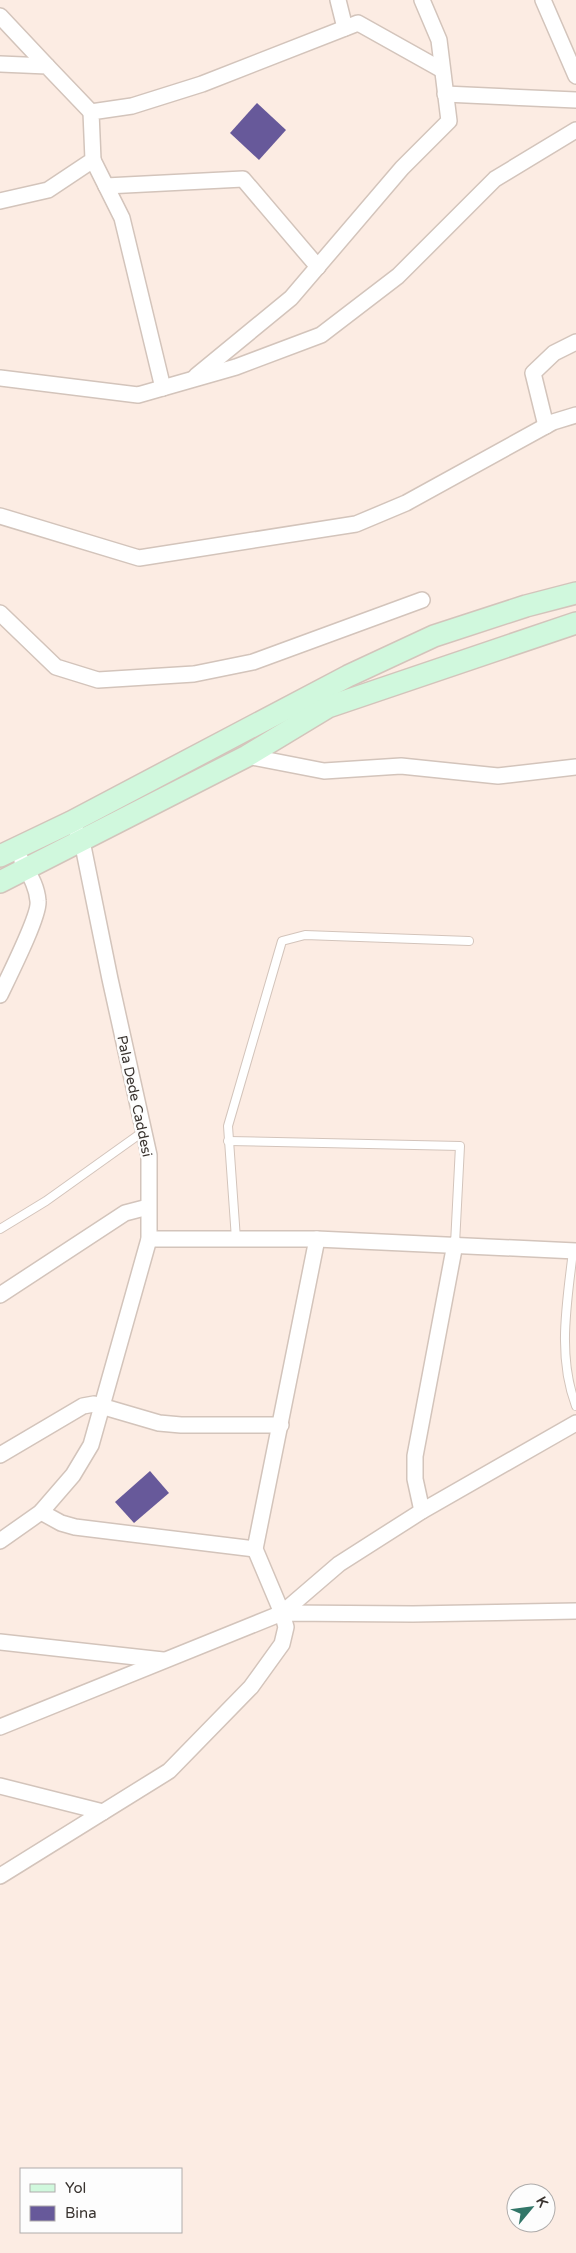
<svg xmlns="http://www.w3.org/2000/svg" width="576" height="2253" viewBox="0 0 576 2253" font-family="'Varela Round',sans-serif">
<rect width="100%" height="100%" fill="#fcece3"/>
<g fill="#67599a">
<polygon points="257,103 286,130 259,160 230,133"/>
<polygon points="150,1471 169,1493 134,1523 115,1502"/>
</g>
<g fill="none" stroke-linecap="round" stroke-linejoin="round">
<defs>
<g id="lane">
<polyline points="228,1141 460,1146 455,1244"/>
<polyline points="0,1229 46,1201 144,1131"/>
<polyline points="236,1239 228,1126 282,941 305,935 469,941"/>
<path d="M573 1251C567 1303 557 1356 576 1406"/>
</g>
<g id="street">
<polyline points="338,0 345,28"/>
<polyline points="543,0 576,76"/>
<polyline points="0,16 47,66"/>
<polyline points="0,64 47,66 91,112"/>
<polyline points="445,94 576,100"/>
<polyline points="93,160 122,218 163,388"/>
<polyline points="106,186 243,179 318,267"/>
<polyline points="0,201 48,190 93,160 91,112 132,106 202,84 358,23 442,70"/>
<polyline points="196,376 291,298 402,168 449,121 439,40 422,0"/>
<polyline points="0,378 138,395 236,367 321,335 398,276 495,179 576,130"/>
<polyline points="546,426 533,373 554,353 576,342"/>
<polyline points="0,516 139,558 356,524 406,503 553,422 576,415"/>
<polyline points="0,613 56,667 98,680 194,674 253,662 422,600"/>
<polyline points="247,756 324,771 401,766 498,776 576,767"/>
<path d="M0 995C8 978 40 915 38 901 37 886 29 874 22 861"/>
<polyline points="149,1239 317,1239 576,1251"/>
<polyline points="0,1295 125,1213 148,1207"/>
<polyline points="0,1455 83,1406 94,1404 159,1423 181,1425 281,1425"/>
<polyline points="422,1511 415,1479 415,1456 455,1244"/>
<polyline points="41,1512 61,1523 75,1527 255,1549"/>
<polyline points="0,1541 41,1512 73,1475 91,1445 149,1239 149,1155 110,979 82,841 77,832"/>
<polyline points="282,1613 339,1564 422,1511 576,1423"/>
<polyline points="0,1642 163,1660"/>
<polyline points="0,1727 282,1613 413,1614 576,1611"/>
<polyline points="0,1786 103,1812"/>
<polyline points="0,1876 169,1771 251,1687 282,1644 286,1627 282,1613 255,1549 317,1239"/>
</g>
<g id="secondary">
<polyline points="0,856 71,822 348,676 434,636 526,606 576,593"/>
<polyline points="0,882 247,756 328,707 576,623"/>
</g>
</defs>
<use href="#lane" stroke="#d3c4bb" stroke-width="10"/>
<use href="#street" stroke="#d3c4bb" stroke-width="18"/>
<use href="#secondary" stroke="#d3c4bb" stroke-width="24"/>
<use href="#lane" stroke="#fff" stroke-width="8"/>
<use href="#street" stroke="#fff" stroke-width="15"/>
<use href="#secondary" stroke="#d0f8dd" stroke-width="21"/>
</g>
<g text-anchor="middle" stroke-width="5" stroke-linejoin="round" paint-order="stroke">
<g font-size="14" fill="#39332f" stroke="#fdfdfd">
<text transform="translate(135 1096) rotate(78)" y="5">Pala Dede Caddesi</text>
</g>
</g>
<rect x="20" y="2168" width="162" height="65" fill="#fdfdfd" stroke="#afacab"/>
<rect x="30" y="2184" width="25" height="8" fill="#d0f8dd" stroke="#afacab"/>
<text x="65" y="2193" font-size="15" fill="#39332f">Yol</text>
<rect x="30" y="2206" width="25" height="15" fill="#67599a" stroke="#afacab"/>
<text x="65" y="2218" font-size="15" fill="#39332f">Bina</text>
<g transform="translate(531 2208) rotate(61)"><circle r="24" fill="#fdfdfd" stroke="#afacab"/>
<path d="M0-4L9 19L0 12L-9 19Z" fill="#327668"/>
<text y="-8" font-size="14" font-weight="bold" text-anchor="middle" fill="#39332f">K</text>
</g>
</svg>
